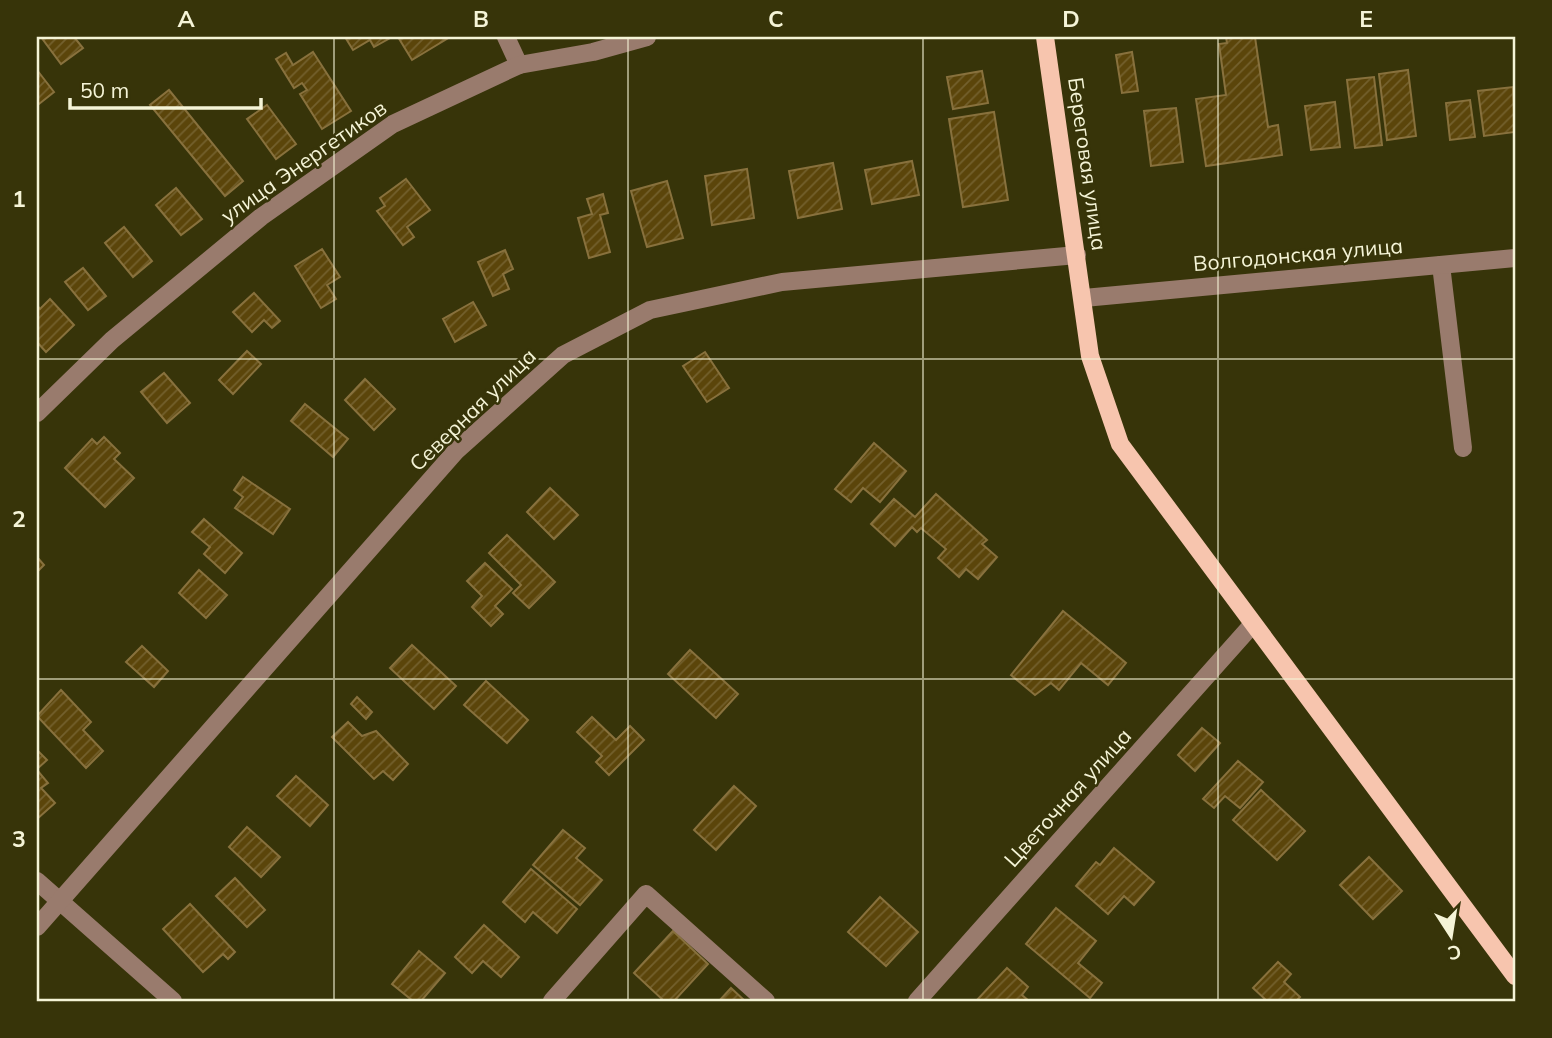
<svg xmlns="http://www.w3.org/2000/svg" width="1552" height="1038" viewBox="0 0 1552 1038" font-family="Mulish,sans-serif">
<defs>
<pattern id="building-hatch" width="6" height="6" patternUnits="userSpaceOnUse" patternTransform="scale(1.75)"><rect width="6" height="6" fill="#5b450a"/><path d="M-1 1l2-2M0 6l6-6M5 7l2-2" fill="none" stroke="#73602d"/></pattern>
</defs>
<rect width="100%" height="100%" fill="#373409"/>
<g fill="url(#building-hatch)" stroke="#88713d" stroke-width="2">
<polygon points="41,37 74,37 83,48 61,64"/>
<polygon points="345,37 392,37 374,47 370,40 353,50"/>
<polygon points="398,37 450,37 412,60"/>
<polygon points="1226,37 1255,37 1268,127 1278,125 1282,155 1206,166 1196,99 1226,95 1219,44 1227,43"/>
<polygon points="313,52 351,111 322,129 300,94 307,90 302,83 294,88 276,59 286,53 293,65"/>
<polygon points="1132,52 1138,91 1122,93 1116,55"/>
<polygon points="37,70 54,92 39,104 37,102"/>
<polygon points="1408,70 1416,136 1387,140 1379,74"/>
<polygon points="982,71 988,103 953,109 947,77"/>
<polygon points="1374,77 1382,145 1355,148 1347,80"/>
<polygon points="1513,87 1515,132 1484,136 1478,91"/>
<polygon points="169,90 243,181 225,196 150,105"/>
<polygon points="1470,100 1475,137 1450,140 1446,103"/>
<polygon points="1335,102 1340,147 1311,150 1305,106"/>
<polygon points="267,105 296,144 276,159 247,119"/>
<polygon points="1176,108 1183,162 1151,166 1144,111"/>
<polygon points="994,112 1008,200 963,207 949,119"/>
<polygon points="912,161 919,195 872,204 865,170"/>
<polygon points="833,163 842,209 798,218 789,171"/>
<polygon points="747,169 754,218 712,225 705,176"/>
<polygon points="406,179 430,210 407,227 414,237 403,245 377,211 385,206 380,198"/>
<polygon points="667,181 683,238 647,247 631,191"/>
<polygon points="176,188 202,219 181,235 156,205"/>
<polygon points="603,194 608,213 600,215 610,252 589,258 578,218 592,214 587,199"/>
<polygon points="124,227 152,261 133,277 105,243"/>
<polygon points="322,249 340,277 327,285 336,299 321,308 295,266"/>
<polygon points="505,250 513,269 503,274 509,289 493,296 478,262"/>
<polygon points="83,268 106,296 88,310 65,282"/>
<polygon points="254,293 280,321 272,328 264,320 252,332 233,312"/>
<polygon points="50,299 74,325 46,352 37,342 37,305 40,309"/>
<polygon points="473,302 486,325 455,342 443,319"/>
<polygon points="247,351 261,364 233,394 219,380"/>
<polygon points="705,352 729,388 707,402 683,366"/>
<polygon points="164,373 190,403 167,423 141,392"/>
<polygon points="365,379 395,409 374,430 345,400"/>
<polygon points="305,404 348,439 333,457 291,421"/>
<polygon points="104,437 120,453 114,459 134,478 105,507 65,468 92,439 97,444"/>
<polygon points="874,443 906,471 880,502 863,488 851,502 835,489"/>
<polygon points="243,477 290,509 273,534 235,508 243,497 234,490"/>
<polygon points="550,488 578,515 554,539 527,512"/>
<polygon points="936,494 987,540 982,544 997,557 978,579 966,569 959,577 938,558 946,549 921,528 917,532 912,527 895,546 871,524 894,499 915,517"/>
<polygon points="204,519 242,553 225,573 204,554 210,547 192,532"/>
<polygon points="507,535 555,582 529,608 513,593 521,585 489,553"/>
<polygon points="37,557 44,565 37,572"/>
<polygon points="485,563 512,589 495,606 503,614 491,626 472,607 482,596 467,581"/>
<polygon points="199,570 227,595 206,618 179,593"/>
<polygon points="1063,611 1126,663 1108,685 1081,663 1059,690 1051,683 1035,695 1011,675"/>
<polygon points="412,645 456,686 434,709 390,668"/>
<polygon points="142,646 168,671 154,687 126,662"/>
<polygon points="690,650 738,694 716,718 668,674"/>
<polygon points="486,681 528,720 507,743 464,705"/>
<polygon points="61,690 91,722 83,730 103,751 86,768 37,716"/>
<polygon points="357,697 372,712 366,719 351,704"/>
<polygon points="592,717 616,740 630,726 644,740 609,775 596,762 602,756 577,732"/>
<polygon points="348,722 362,736 376,731 408,764 393,780 383,771 374,779 332,737"/>
<polygon points="1202,728 1220,743 1195,771 1178,755"/>
<polygon points="37,750 47,760 37,769"/>
<polygon points="1238,761 1263,782 1240,808 1225,796 1214,808 1203,799"/>
<polygon points="37,770 48,783 41,788 55,803 37,819"/>
<polygon points="296,776 328,805 310,826 277,796"/>
<polygon points="734,786 756,806 716,850 694,830"/>
<polygon points="1261,790 1305,831 1277,860 1233,820"/>
<polygon points="247,827 280,857 261,877 229,847"/>
<polygon points="563,830 585,848 576,858 602,880 580,905 533,865"/>
<polygon points="1114,848 1154,882 1134,905 1124,896 1108,914 1076,886 1096,862 1100,865"/>
<polygon points="1369,857 1402,891 1373,919 1340,885"/>
<polygon points="531,869 577,909 557,933 533,912 525,922 503,902"/>
<polygon points="235,878 265,910 247,927 216,896"/>
<polygon points="880,897 918,932 886,966 848,932"/>
<polygon points="190,904 235,952 228,959 223,954 203,972 163,929"/>
<polygon points="1056,908 1096,941 1078,963 1102,983 1090,998 1026,944"/>
<polygon points="484,925 519,957 501,977 483,961 472,973 455,957"/>
<polygon points="673,931 708,964 674,1001 664,1001 634,973"/>
<polygon points="419,951 445,973 421,1001 413,1001 392,984"/>
<polygon points="1278,962 1291,974 1284,982 1300,997 1296,1001 1267,1001 1253,988"/>
<polygon points="1007,968 1028,987 1022,995 1029,1001 976,1001"/>
<polygon points="731,988 745,1001 719,1001"/>
</g>
<g fill="none" stroke-linecap="round" stroke-linejoin="round">
<g stroke="#997b6d" stroke-width="18">
<polyline points="506,37 519,65"/>
<polyline points="1441,265 1463,448"/>
<polyline points="1084,298 1515,258"/>
<polyline points="37,413 112,340 261,217 393,124 519,65 593,52 647,37"/>
<polyline points="37,881 173,1001"/>
<polyline points="37,927 456,451 563,355 650,310 782,282 1077,255"/>
<polyline points="552,1001 646,894 766,1001"/>
<polyline points="917,1001 1252,625"/>
</g>
<polyline stroke="#f7c5ae" stroke-width="18" points="1045,37 1090,356 1120,444 1515,976"/>
</g>
<path fill="none" stroke="#f5f4d7" stroke-width="2" stroke-opacity="0.55" d="M334 37V1001M628 37V1001M923 37V1001M1218 37V1001M37 359H1515M37 679H1515"/>
<g text-anchor="middle" stroke-width="5" stroke-linejoin="round" paint-order="stroke">
<g font-size="21" fill="#f5f4d7" stroke="#373409">
<text transform="translate(304 162) rotate(-35)" y="7">улица Энергетиков</text>
<text transform="translate(1087 164) rotate(82)" y="7">Береговая улица</text>
<text transform="translate(1298 255) rotate(-5)" y="7">Волгодонская улица</text>
<text transform="translate(473 410) rotate(-44)" y="7">Северная улица</text>
<text transform="translate(1068 798) rotate(-48)" y="7">Цветочная улица</text>
</g>
</g>
<rect width="1552" height="1038" fill="none" stroke="#373409" stroke-width="77"/>
<g transform="translate(1451 936) rotate(168)" stroke="#373409" stroke-width="5" paint-order="stroke">
<path d="M0-5L12 26L0 18L-12 26Z" fill="#f5f4d7"/>
<text y="-10" font-size="19" font-weight="bold" text-anchor="middle" fill="#f5f4d7">С</text>
</g>
<path d="M70 98v10h191v-10" fill="none" stroke="#f5f4d7" stroke-width="3.5"/>
<text x="80" y="98" font-size="21" fill="#f5f4d7" stroke="#373409" stroke-width="5" paint-order="stroke">50 m</text>
<rect x="38" y="38" width="1476" height="962" fill="none" stroke="#f5f4d7" stroke-width="2.5"/>
<g font-size="23" text-anchor="middle" font-weight="bold" fill="#f5f4d7">
<text x="186" y="27">A</text>
<text x="481" y="27">B</text>
<text x="776" y="27">C</text>
<text x="1071" y="27">D</text>
<text x="1366" y="27">E</text>
<text x="19" y="207">1</text>
<text x="19" y="527">2</text>
<text x="19" y="847">3</text>
</g>
</svg>
